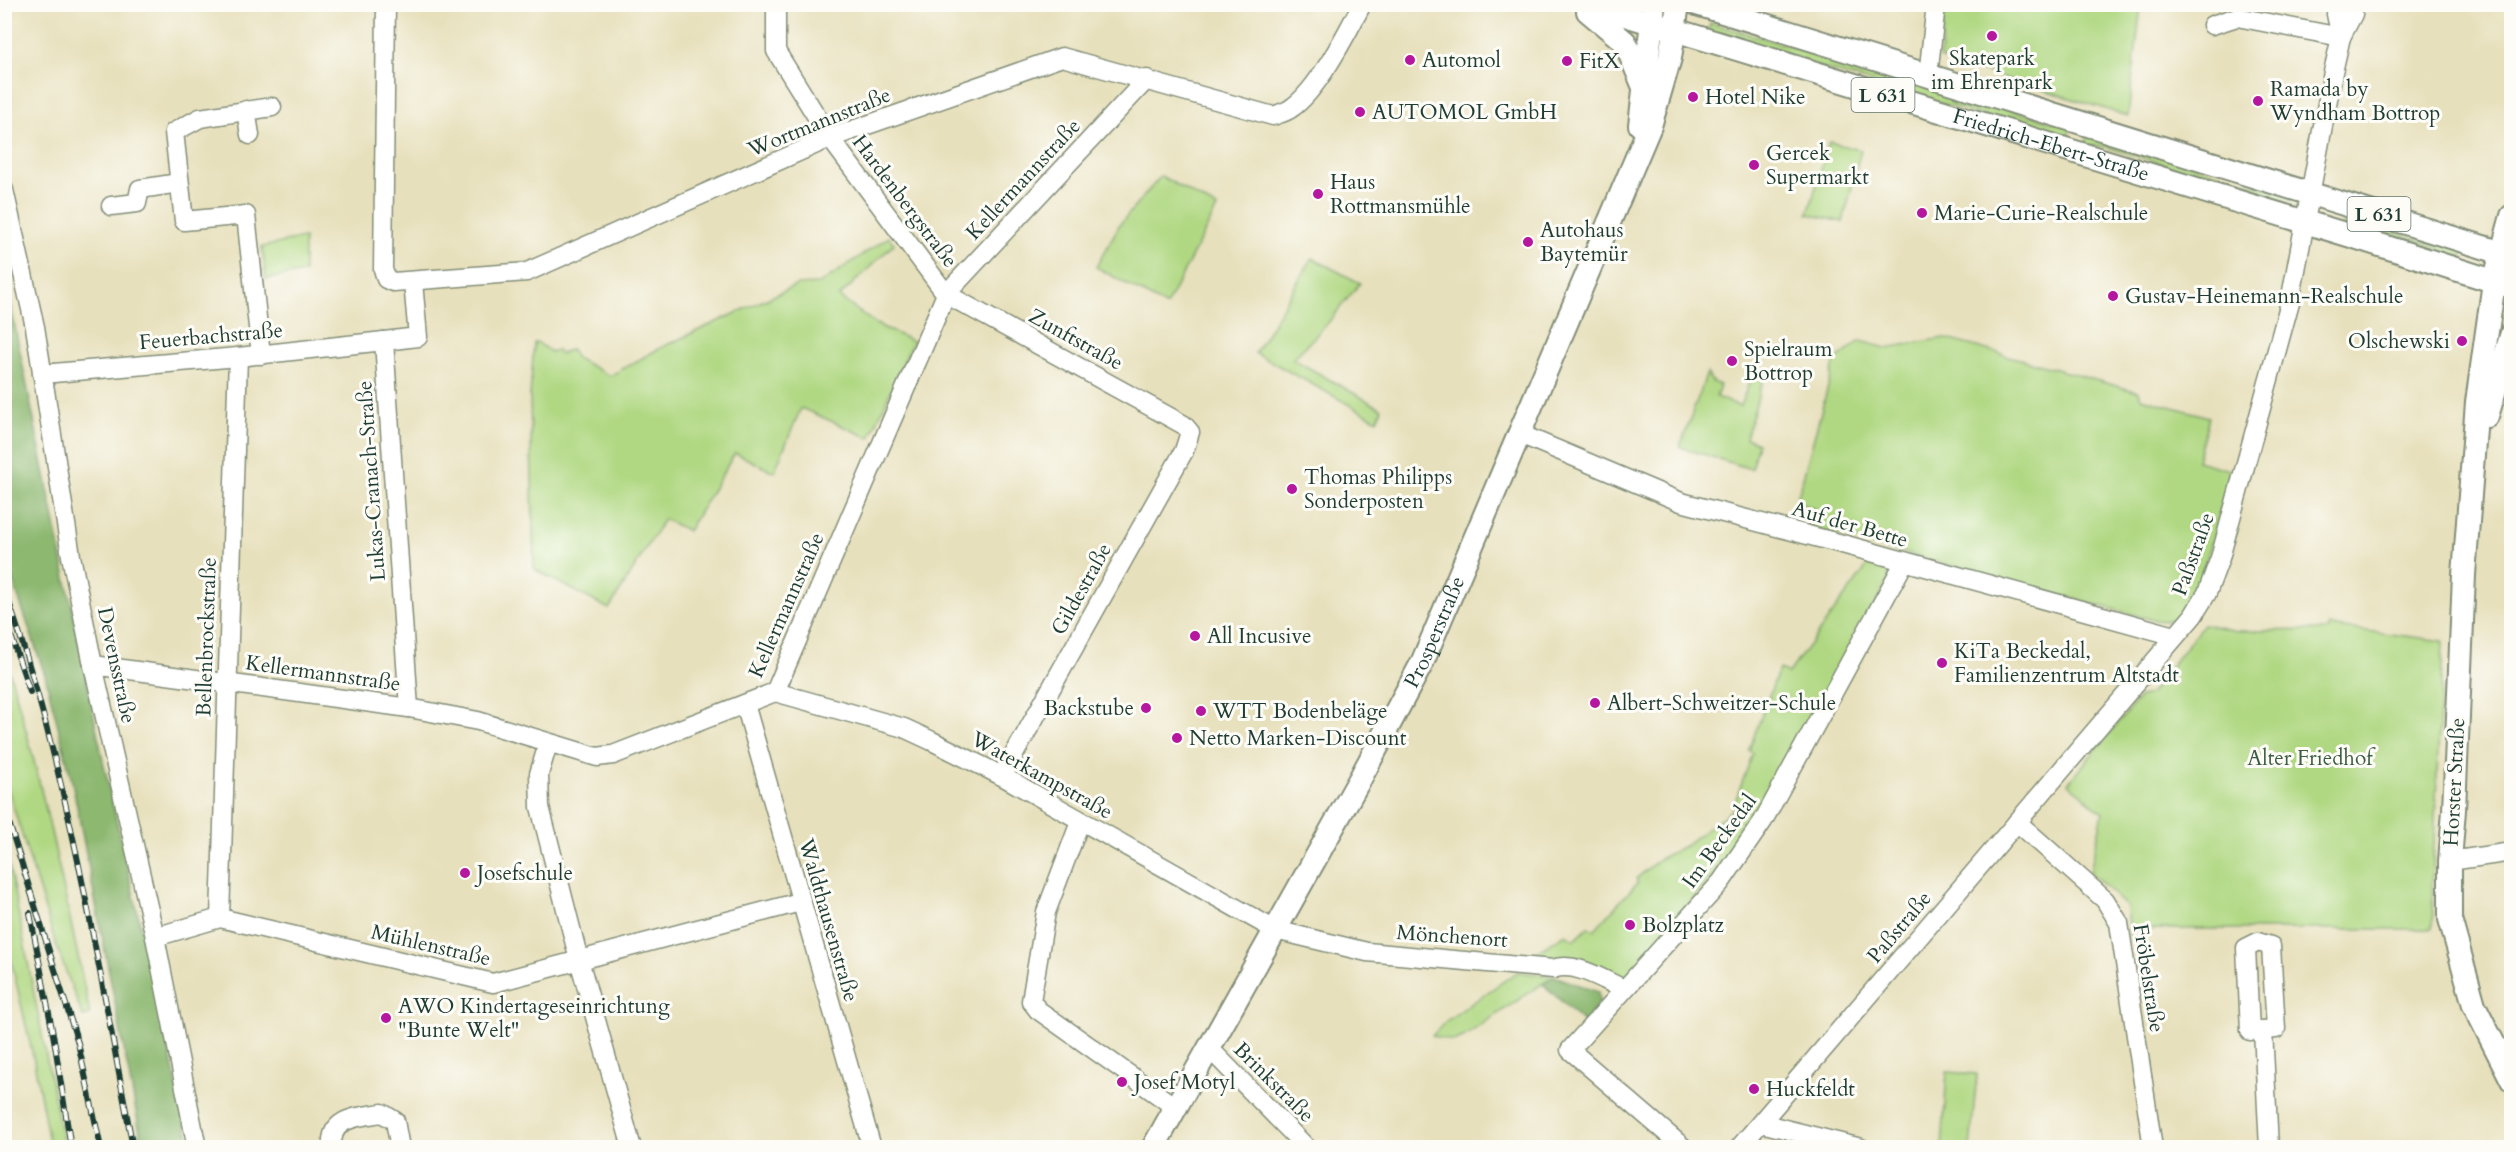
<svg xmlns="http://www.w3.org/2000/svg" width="2516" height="1152" viewBox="0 0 2516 1152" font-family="Cardo,serif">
<rect width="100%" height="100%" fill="#fdfcf7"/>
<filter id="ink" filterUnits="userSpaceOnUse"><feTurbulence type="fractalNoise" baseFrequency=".0167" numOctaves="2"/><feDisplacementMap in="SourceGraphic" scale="12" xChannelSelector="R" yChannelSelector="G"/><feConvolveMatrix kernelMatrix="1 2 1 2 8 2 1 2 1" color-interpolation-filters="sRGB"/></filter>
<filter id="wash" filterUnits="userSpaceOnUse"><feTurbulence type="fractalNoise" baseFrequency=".008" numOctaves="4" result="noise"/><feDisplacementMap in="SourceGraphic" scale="24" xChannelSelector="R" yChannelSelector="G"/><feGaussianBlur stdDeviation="1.35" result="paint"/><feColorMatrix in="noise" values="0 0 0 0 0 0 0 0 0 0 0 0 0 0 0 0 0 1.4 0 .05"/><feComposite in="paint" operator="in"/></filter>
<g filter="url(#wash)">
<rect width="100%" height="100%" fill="#e7e0bc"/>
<g fill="#b0d882" stroke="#688a5b" stroke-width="1.5">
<polygon points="1945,5 2141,5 2128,116 1940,58"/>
<polygon points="1710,23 2071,127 2067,141 1708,34"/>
<polygon points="2089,133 2292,196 2291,201 2279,200 2104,146 2085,146"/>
<polygon points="1829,142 1861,150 1843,222 1808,214"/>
<polygon points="1161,176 1217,208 1166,306 1096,267 1120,224"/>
<polygon points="2344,216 2427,242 2466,248 2463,257 2376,229 2342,225"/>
<polygon points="889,237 894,244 839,297 876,324 913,341 870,438 801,408 774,472 735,453 688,531 664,519 609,609 534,569 530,396 534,343 537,342 551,352 557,350 560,354 571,349 576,358 610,376 660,348 797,285 819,284"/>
<polygon points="304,238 304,272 266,279 262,247"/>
<polygon points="1312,258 1360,283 1327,324 1293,359 1382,409 1377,420 1255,353"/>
<path d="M1944 338 2138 392 2141 398 2209 417 2197 461 2230 470C2221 502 2202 601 2176 618 2169 622 2160 621 2153 620L1808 527 1814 508 1796 503 1835 361 1860 341 1886 348Z"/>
<polygon points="1707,373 1712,382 1720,385 1716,397 1740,406 1753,373 1764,377 1746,438 1758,443 1751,469 1680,447"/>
<polygon points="1868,565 1888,570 1889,579 1740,844 1630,975 1622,979 1570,960 1530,956 1566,934 1574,940 1588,927 1594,930 1638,882 1636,879 1659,859 1684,846 1732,810 1753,753 1749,750 1779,669 1788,674"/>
<polygon points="2203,624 2237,631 2329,630 2329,626 2443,641 2432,886 2433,929 2136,929 2130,935 2127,907 2090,872 2103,813 2068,783 2140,697 2149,695"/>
<path d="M4 654C41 773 65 894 90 1015L83 1017 56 945 5 780Z"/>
<polygon points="5,845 64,1147 50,1147 33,1056 5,934"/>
<polygon points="1517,972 1554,976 1463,1037 1453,1041 1432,1036 1446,1021"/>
<polygon points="1947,1072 1977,1074 1970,1147 1942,1147"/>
</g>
<g fill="#8cb870" stroke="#567a52" stroke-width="1.5">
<polygon points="4,273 103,761 191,1147 143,1147 72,781 45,675 5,558"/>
<polygon points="1554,976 1598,992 1599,1003 1585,1023 1543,984"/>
</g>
</g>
<g filter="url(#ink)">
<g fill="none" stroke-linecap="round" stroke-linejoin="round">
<defs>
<g id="minor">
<path d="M386 4 383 269 386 279 393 282 527 272 830 138 1062 57 1273 116C1278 114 1286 112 1290 109 1317 92 1347 33 1362 4"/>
<polyline points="776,4 776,51 830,138 946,294 1184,425 1190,432 1184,451 1002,776"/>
<polyline points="2337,4 2336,14 2341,37"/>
<polyline points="2212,25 2237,17 2341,37"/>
<polyline points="1928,76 1936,4"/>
<polyline points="246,110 250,135"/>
<polyline points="4,190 35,327 71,556 93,665 155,937 197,1148"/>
<polyline points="111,206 137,203 140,189 179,183"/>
<polyline points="261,355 246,215 184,221 174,132 200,118 272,107"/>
<polyline points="42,374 238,357 384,341"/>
<polyline points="1520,434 1681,502 1846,545 2175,636"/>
<polyline points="93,665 409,708 478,721 597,757 613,755 775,692 946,294 1147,79"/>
<path d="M775 692 904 728 932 741 1002 776 1275 930 1367 952 1553 969C1576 961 1603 980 1624 989"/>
<polyline points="745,704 872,1148"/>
<polyline points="409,708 384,341 418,337 413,282"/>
<polyline points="548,744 539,774 540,807 579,960 632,1148"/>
<polyline points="1080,822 1046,912 1031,1001 1038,1010 1175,1107"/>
<polyline points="2017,822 2105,900 2119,923 2153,1148"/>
<polyline points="2450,861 2512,852"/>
<polyline points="220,918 238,357"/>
<polyline points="155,937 220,918 493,983 800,902"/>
<polygon points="2258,942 2271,946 2276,1029 2250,1031 2246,948"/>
<polyline points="2263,1030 2269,1148"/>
<polyline points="1209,1048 1307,1148"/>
<polyline points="1761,1123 1861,1148"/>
<path d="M332 1148C329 1117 358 1117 382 1113L395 1121 400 1148"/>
<polyline points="1684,1148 1570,1050 1721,882 1763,821 1904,563"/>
<polyline points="1739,1148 2193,616 2207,593 2220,558 2290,302 2333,72 2341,37 2353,14 2354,4"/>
</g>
<g id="major">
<path id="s1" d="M1589 4 2361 239 2512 287"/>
<polyline points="1697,4 2512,256"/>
<polyline points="1588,11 1625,42 1643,85"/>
<polyline points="1640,125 1654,4"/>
<polyline points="2512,216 2494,282 2477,402 2464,575 2454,810 2450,861 2450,919 2474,1005 2512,1080"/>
<polyline points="2487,416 2512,333"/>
<path id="s2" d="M1153 1148 1361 777 1422 663 1650 126 1670 58 1678 4"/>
</g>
</defs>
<use href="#minor" stroke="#838e78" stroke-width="21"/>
<use href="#major" stroke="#838e78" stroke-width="26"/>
<use href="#minor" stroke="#fff" stroke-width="18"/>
<use href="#major" stroke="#fff" stroke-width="22"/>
<defs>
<g id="rail">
<path d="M4 588C68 769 97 960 133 1148"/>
<polyline points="4,615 30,692"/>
<polyline points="4,807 78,1043 101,1148"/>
<polyline points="30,913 55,1045 71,1148"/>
</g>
</defs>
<use href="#rail" stroke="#1f3d34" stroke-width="6"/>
<use href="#rail" stroke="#fdfcf7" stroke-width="4" stroke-dasharray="11" stroke-linecap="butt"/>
</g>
</g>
<g fill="#b5179e" stroke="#fdfcf7" stroke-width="2">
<circle cx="1992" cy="36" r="6"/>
<circle cx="1410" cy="60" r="6"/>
<circle cx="1567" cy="61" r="6"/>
<circle cx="1693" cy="97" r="6"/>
<circle cx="2258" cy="101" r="6"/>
<circle cx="1360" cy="112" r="6"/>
<circle cx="1754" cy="165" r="6"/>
<circle cx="1318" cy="194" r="6"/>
<circle cx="1922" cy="213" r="6"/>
<circle cx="1528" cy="242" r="6"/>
<circle cx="2113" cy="296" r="6"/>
<circle cx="2462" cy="341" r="6"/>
<circle cx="1732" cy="361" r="6"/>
<circle cx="1292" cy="489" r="6"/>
<circle cx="1195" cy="636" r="6"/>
<circle cx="1942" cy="663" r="6"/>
<circle cx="1595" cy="703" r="6"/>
<circle cx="1146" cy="708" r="6"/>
<circle cx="1201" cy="711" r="6"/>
<circle cx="1177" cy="738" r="6"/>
<circle cx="465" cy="873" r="6"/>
<circle cx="1630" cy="925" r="6"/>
<circle cx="386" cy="1018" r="6"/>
<circle cx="1122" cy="1082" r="6"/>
<circle cx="1754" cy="1089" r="6"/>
</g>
<g text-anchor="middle" stroke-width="6" stroke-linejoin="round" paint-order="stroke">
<g fill="#fdfcf7" stroke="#62766e" stroke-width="1.5">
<rect x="1851.5" y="78" width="63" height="34" rx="4.5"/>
<rect x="2347.5" y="197" width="63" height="34" rx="4.5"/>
</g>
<g font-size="20" font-weight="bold" fill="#1f3d34">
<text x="1883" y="102">L 631</text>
<text x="2379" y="221">L 631</text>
</g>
<g font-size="21" fill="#1f3d34" stroke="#fdfcf7" text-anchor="start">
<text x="1992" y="65" text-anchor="middle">Skatepark<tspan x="1992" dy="24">im Ehrenpark</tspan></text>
<text x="1422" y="67">Automol</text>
<text x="1579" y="68">FitX</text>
<text x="2270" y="96">Ramada by<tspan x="2270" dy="24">Wyndham Bottrop</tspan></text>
<text x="1705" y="104">Hotel Nike</text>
<text x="1372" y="119">AUTOMOL GmbH</text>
<text x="1766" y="160">Gercek<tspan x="1766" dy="24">Supermarkt</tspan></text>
<text x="1330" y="189">Haus<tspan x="1330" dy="24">Rottmansmühle</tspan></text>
<text x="1934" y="220">Marie-Curie-Realschule</text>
<text x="1540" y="237">Autohaus<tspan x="1540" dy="24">Baytemür</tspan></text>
<text x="2125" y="303">Gustav-Heinemann-Realschule</text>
<text x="2450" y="348" text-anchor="end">Olschewski</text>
<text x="1744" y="356">Spielraum<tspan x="1744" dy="24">Bottrop</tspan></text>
<text x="1304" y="484">Thomas Philipps<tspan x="1304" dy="24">Sonderposten</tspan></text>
<text x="1207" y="643">All Incusive</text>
<text x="1954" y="658">KiTa Beckedal,<tspan x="1954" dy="24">Familienzentrum Altstadt</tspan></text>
<text x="1607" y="710">Albert-Schweitzer-Schule</text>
<text x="1134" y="715" text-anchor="end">Backstube</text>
<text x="1213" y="718">WTT Bodenbeläge</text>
<text x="1189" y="745">Netto Marken-Discount</text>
<text x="477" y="880">Josefschule</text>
<text x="1642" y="932">Bolzplatz</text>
<text x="398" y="1013">AWO Kindertageseinrichtung<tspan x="398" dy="24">"Bunte Welt"</tspan></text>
<text x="1134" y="1089">Josef Motyl</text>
<text x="1766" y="1096">Huckfeldt</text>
</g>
<g font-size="21" fill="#1f3d34" stroke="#fdfcf7">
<text transform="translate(819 122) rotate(-22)" y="7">Wortmannstraße</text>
<text dy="7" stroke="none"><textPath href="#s1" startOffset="483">Friedrich-Ebert-Straße</textPath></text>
<text transform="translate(1023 179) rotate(-47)" y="7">Kellermannstraße</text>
<text transform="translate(905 201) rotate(53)" y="7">Hardenbergstraße</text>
<text transform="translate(211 336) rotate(-5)" y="7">Feuerbachstraße</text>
<text transform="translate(1076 339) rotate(29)" y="7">Zunftstraße</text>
<text transform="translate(371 481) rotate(-94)" y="7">Lukas-Cranach-Straße</text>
<text transform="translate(1850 524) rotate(16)" y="7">Auf der Bette</text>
<text transform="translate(2193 554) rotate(-70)" y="7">Paßstraße</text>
<text transform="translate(1081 589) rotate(-61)" y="7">Gildestraße</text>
<text transform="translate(786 605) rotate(-66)" y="7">Kellermannstraße</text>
<text dy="7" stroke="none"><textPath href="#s2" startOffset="588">Prosperstraße</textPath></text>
<text transform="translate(206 637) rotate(-88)" y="7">Bellenbrockstraße</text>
<text transform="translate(117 665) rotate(78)" y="7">Devensstraße</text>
<text transform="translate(323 673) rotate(8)" y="7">Kellermannstraße</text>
<text transform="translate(1042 775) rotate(29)" y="7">Waterkampstraße</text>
<text transform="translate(2454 782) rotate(-87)" y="7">Horster Straße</text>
<text transform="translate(1719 841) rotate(-54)" y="7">Im Beckedal</text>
<text transform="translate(829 920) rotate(74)" y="7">Waldthausenstraße</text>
<text transform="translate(1899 927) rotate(-50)" y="7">Paßstraße</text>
<text transform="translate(1452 936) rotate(4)" y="7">Mönchenort</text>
<text transform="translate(431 945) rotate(13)" y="7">Mühlenstraße</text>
<text transform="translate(2149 978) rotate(81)" y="7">Fröbelstraße</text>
<text transform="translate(1274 1082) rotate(45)" y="7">Brinkstraße</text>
</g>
<g font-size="21" fill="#3c5c44" stroke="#fdfcf7">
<text x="2310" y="765">Alter Friedhof</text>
</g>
</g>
<rect width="2516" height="1152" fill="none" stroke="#fdfcf7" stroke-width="24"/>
</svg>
